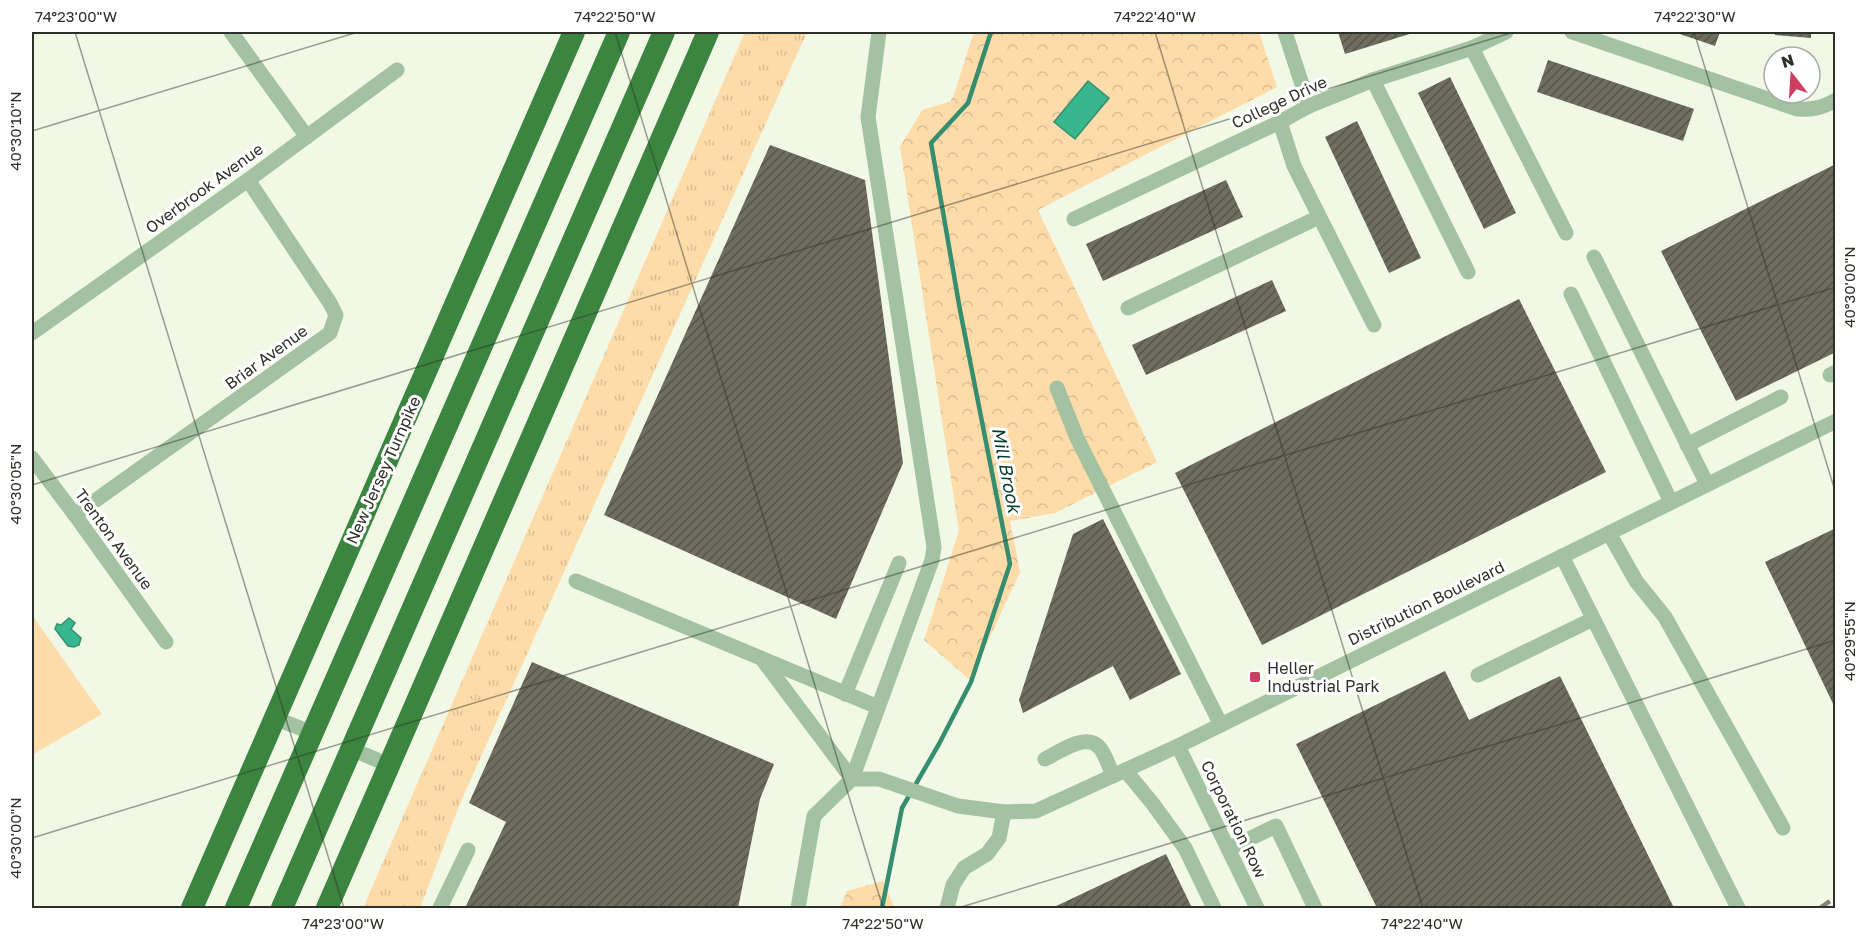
<svg xmlns="http://www.w3.org/2000/svg" width="1867" height="940" viewBox="0 0 1867 940" font-family="'Golos Text',sans-serif">
<defs>
<pattern id="grass-tufts" width="24" height="20" patternUnits="userSpaceOnUse" patternTransform="scale(1.5)"><rect width="24" height="20" fill="#fedca9"/><path d="M3 7l-1-3M5 7V3M7 7l1-3M15 17l-1-3M17 17v-4M19 17l1-3" fill="none" stroke="#dabd91"/></pattern>
<pattern id="forest-crowns" width="20" height="18" patternUnits="userSpaceOnUse" patternTransform="scale(1.5)"><rect width="20" height="18" fill="#fedca9"/><path d="M2 6a3 3 0 1 1 6 0M12 15a3 3 0 1 1 6 0" fill="none" stroke="#dabd91"/></pattern>
<pattern id="building-hatch" width="6" height="6" patternUnits="userSpaceOnUse" patternTransform="scale(1.5)"><rect width="6" height="6" fill="#6f6d5d"/><path d="M-1 1l2-2M0 6l6-6M5 7l2-2" fill="none" stroke="#575549"/></pattern>
</defs>
<rect width="100%" height="100%" fill="#f2f8e6"/>
<polygon fill="url(#grass-tufts)" points="745,32 807,32 461,801 420,908 363,908"/>
<g fill="url(#forest-crowns)">
<polygon points="974,32 1259,32 1277,87 1038,210 1157,462 1055,513 1010,521 1020,572 970,680 924,640 959,531 900,147 922,110 949,102 953,97"/>
<polygon points="883,881 893,904 892,908 840,908 847,891"/>
</g>
<polygon fill="#fedca9" points="32,615 102,714 32,755"/>
<g fill="#38b68d" stroke="#358e6f" stroke-width="1.5">
<polygon points="1088,81 1109,98 1075,139 1054,122"/>
<polygon points="69,618 75,623 71,629 81,638 79,645 74,647 68,646 55,629 57,624 61,625"/>
</g>
<g fill="none" stroke-linecap="round" stroke-linejoin="round">
<polyline stroke="#358e6f" stroke-width="4.5" points="882,908 902,808 939,744 971,682 1010,564 960,310 931,143 968,103 991,32"/>
</g>
<g fill="url(#building-hatch)">
<polygon points="1338,32 1416,32 1345,54"/>
<polygon points="1674,32 1720,32 1715,46"/>
<polygon points="1775,32 1811,32 1811,38 1775,35"/>
<polygon points="1548,60 1694,109 1683,141 1537,92"/>
<polygon points="1450,77 1516,213 1484,229 1418,93"/>
<polygon points="1357,121 1421,258 1389,273 1325,137"/>
<polygon points="770,145 865,180 903,463 836,619 604,515"/>
<polygon points="1836,164 1836,352 1736,401 1661,251"/>
<polygon points="1226,180 1243,217 1103,281 1086,244"/>
<polygon points="1272,280 1286,311 1146,375 1132,345"/>
<polygon points="1519,299 1606,472 1262,645 1175,473"/>
<polygon points="1103,519 1181,674 1130,700 1113,666 1023,713 1019,700 1073,534"/>
<polygon points="1836,528 1836,710 1765,562"/>
<polygon points="532,662 774,764 760,799 738,908 465,908 506,822 469,803"/>
<polygon points="1445,671 1469,720 1560,676 1674,908 1377,908 1296,744"/>
<polygon points="1166,854 1192,908 1052,908"/>
</g>
<g fill="none" stroke-linecap="round" stroke-linejoin="round">
<g stroke="#a2c2a2" stroke-width="15">
<polyline points="231,32 307,137"/>
<polyline points="1285,32 1309,106"/>
<path d="M1572 32 1797 109C1812 110 1822 108 1836 100"/>
<polyline points="1472,48 1566,233"/>
<polyline points="1373,80 1468,272"/>
<polyline points="1280,122 1294,166 1374,325"/>
<polyline points="1074,219 1280,122 1309,106 1373,80 1472,48 1506,32"/>
<polyline points="1594,257 1707,484"/>
<polyline points="1571,294 1671,502"/>
<polyline points="1128,308 1319,217"/>
<polyline points="32,333 248,180 397,70"/>
<polyline points="1830,375 1836,372"/>
<polyline points="1057,388 1077,438 1221,725"/>
<polyline points="1687,445 1781,397"/>
<polyline points="32,458 75,515 166,642"/>
<polyline points="75,515 330,333 336,315 330,303 248,180"/>
<polyline points="1609,533 1636,581 1665,617 1783,828"/>
<polyline points="1562,556 1738,908"/>
<polyline points="576,581 878,707"/>
<polyline points="762,659 852,779"/>
<polyline points="1478,675 1593,619"/>
<polyline points="845,694 899,563"/>
<polyline points="274,718 313,733"/>
<polyline points="1178,746 1257,908"/>
<polyline points="351,749 389,765"/>
<path d="M1045 759C1058 753 1084 733 1098 746 1105 752 1109 767 1113 776"/>
<polyline points="1125,770 1153,804 1185,848 1214,908"/>
<polyline points="852,779 932,560 934,547 868,117 879,32"/>
<polyline points="1228,849 1276,826 1315,908"/>
<polyline points="440,908 468,850"/>
<polyline points="798,908 814,816 852,779 879,779 958,806 1004,812 1036,811 1178,746 1836,421"/>
<polyline points="947,908 953,885 964,868 987,854 999,838 1004,812"/>
</g>
<g stroke="#3c8540" stroke-width="22">
<polyline points="192,908 574,32"/>
<polyline points="236,908 619,32"/>
<polyline points="282,908 664,32"/>
<polyline points="327,908 708,32"/>
</g>
<polyline stroke="#82857a" stroke-width="4.5" stroke-dasharray="12 6" stroke-linecap="butt" points="1820,908 1836,897"/>
</g>
<path fill="none" stroke="#2d2f29" stroke-width="1.5" stroke-opacity="0.45" d="M75 32 344 908M615 32 883 908M1155 32 1423 908M1694 32 1836 494M32 131 358 32M32 485 1514 32M32 838 1836 287M958 908 1836 640"/>
<rect fill="#ce3e60" stroke="#fff" stroke-width="2" x="1249" y="671" width="12" height="12" rx="3"/>
<g text-anchor="middle" stroke-width="6" stroke-linejoin="round" paint-order="stroke">
<g font-size="16" fill="#2d2f29" stroke="#fff">
<text transform="translate(1279 102) rotate(-25)" y="6">College Drive</text>
<text transform="translate(204 188) rotate(-36)" y="6">Overbrook Avenue</text>
<text transform="translate(266 357) rotate(-36)" y="6">Briar Avenue</text>
<text transform="translate(383 470) rotate(-66)" y="6">New Jersey Turnpike</text>
<text transform="translate(114 539) rotate(54)" y="6">Trenton Avenue</text>
<text transform="translate(1426 603) rotate(-26)" y="6">Distribution Boulevard</text>
<text transform="translate(1234 819) rotate(64)" y="6">Corporation Row</text>
</g>
<g font-size="16" fill="#2d2f29" stroke="#fff" text-anchor="start">
<text x="1267" y="674">Heller<tspan x="1267" dy="18">Industrial Park</tspan></text>
</g>
<g font-size="18" font-style="italic" fill="#043c2b" stroke="#fff">
<text transform="translate(1006 470) rotate(79)" y="6">Mill Brook</text>
</g>
</g>
<rect width="1867" height="940" fill="none" stroke="#ffffff" stroke-width="66"/>
<g transform="translate(1792 75) rotate(343)"><circle r="28" fill="#ffffff" stroke="#abaca9" stroke-width="1.5"/>
<path d="M0-4.5L10 22L0 15L-10 22Z" fill="#ce3e60"/>
<text y="-9" font-size="16" font-weight="bold" text-anchor="middle" fill="#2d2f29">N</text>
</g>
<rect x="33" y="33" width="1801" height="874" fill="none" stroke="#2d2f29" stroke-width="2"/>
<g font-size="15" text-anchor="middle" fill="#2d2f29">
<text x="76" y="22">74°23'00"W</text>
<text x="615" y="22">74°22'50"W</text>
<text x="1155" y="22">74°22'40"W</text>
<text x="1695" y="22">74°22'30"W</text>
<text transform="translate(16 131) rotate(-90)" y="5">40°30'10"N</text>
<text transform="translate(1850 287) rotate(-90)" y="5">40°30'00"N</text>
<text transform="translate(16 484) rotate(-90)" y="5">40°30'05"N</text>
<text transform="translate(1850 641) rotate(-90)" y="5">40°29'55"N</text>
<text transform="translate(16 838) rotate(-90)" y="5">40°30'00"N</text>
<text x="343" y="929">74°23'00"W</text>
<text x="883" y="929">74°22'50"W</text>
<text x="1422" y="929">74°22'40"W</text>
</g>
</svg>
